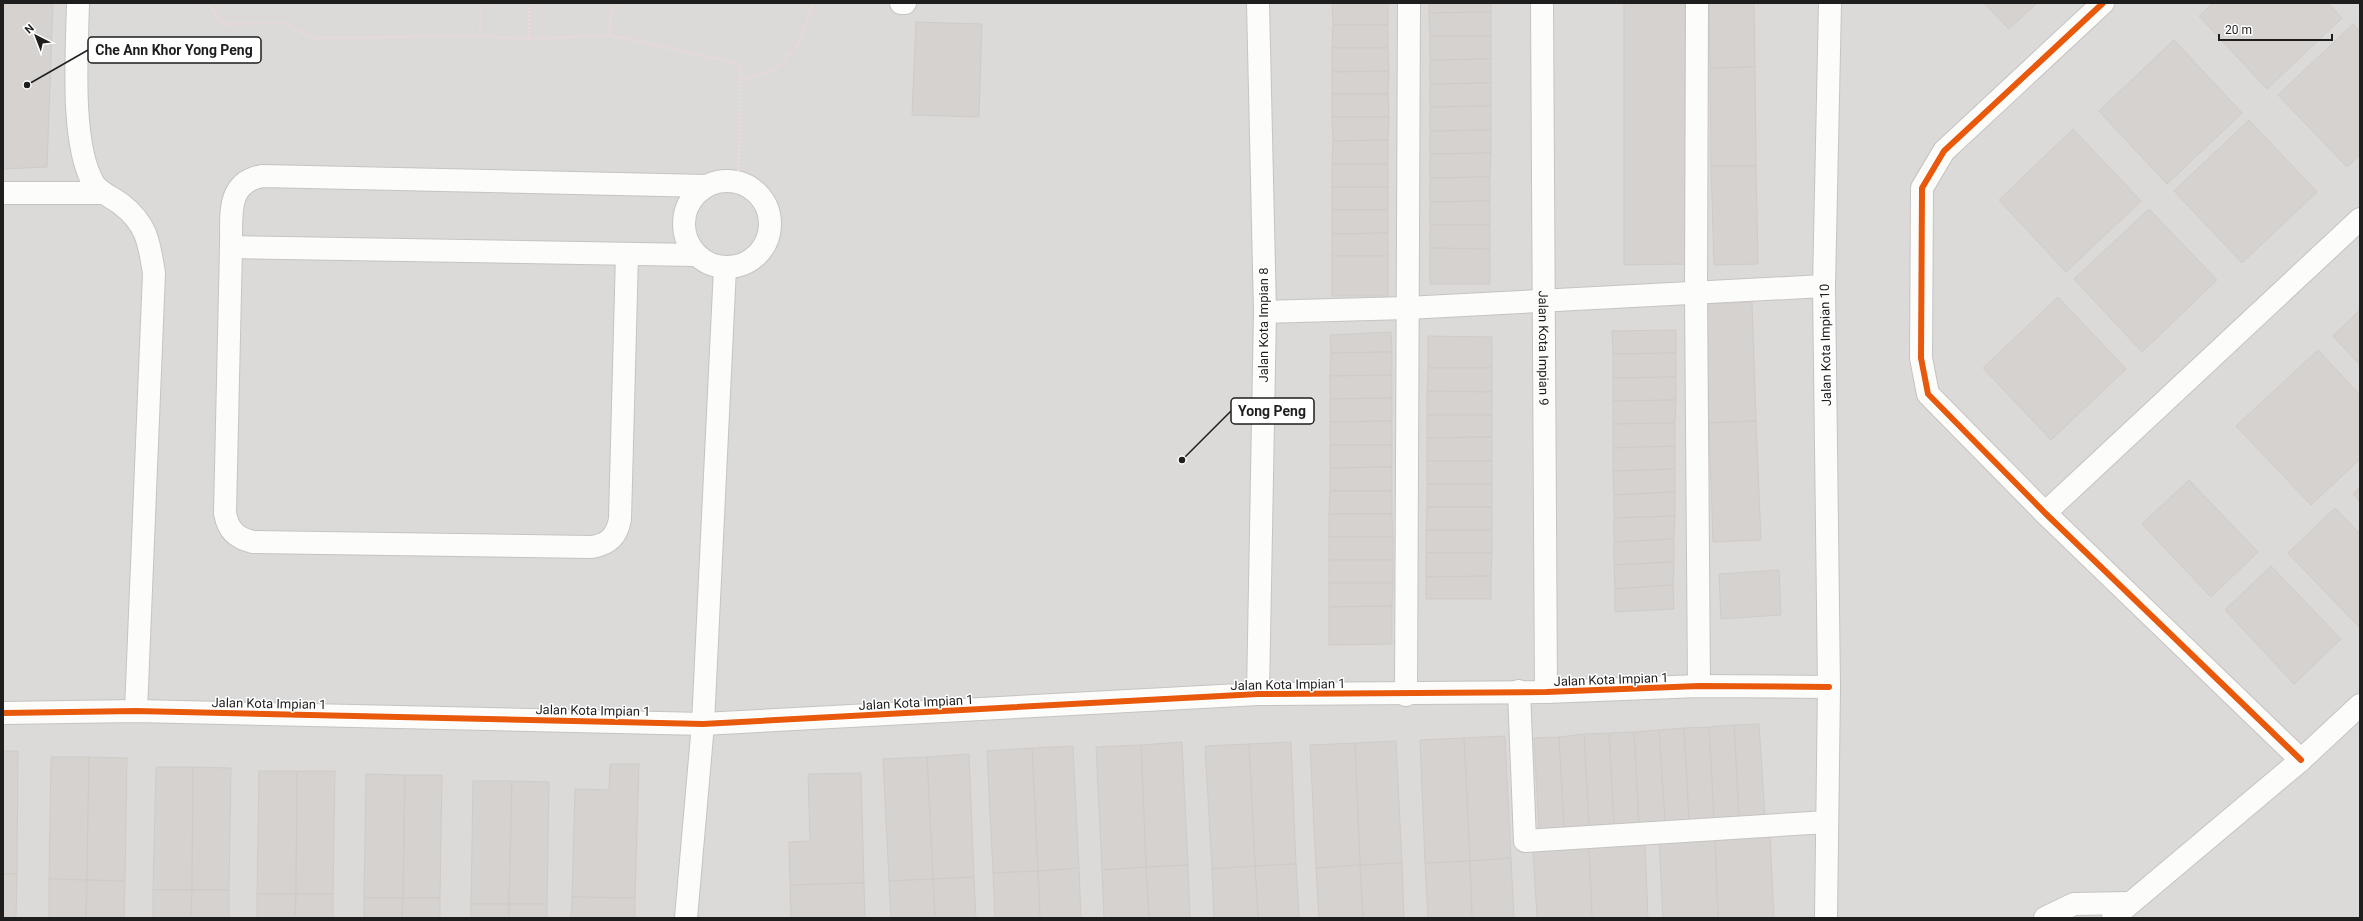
<svg xmlns="http://www.w3.org/2000/svg" width="2363" height="921" viewBox="0 0 2363 921" font-family="Roboto,sans-serif">
<rect width="100%" height="100%" fill="#edeae6"/>
<rect fill="#dcdad8" x="3" y="3" width="2357" height="915"/>
<polygon fill="#dbdad8" points="191,143 662,154 653,575 193,567"/>
<g fill="#d5d2cf" stroke="#d0cbc7">
<polygon points="3,3 53,3 47,167 3,169"/>
<polygon points="1332,3 1388,3 1388,25 1333,25"/>
<polygon points="1429,3 1491,3 1491,12 1429,13"/>
<polygon points="1624,3 1685,3 1685,264 1624,265"/>
<polygon points="1709,3 1754,3 1755,67 1710,68"/>
<polygon points="1984,3 2037,3 2009,29"/>
<polygon points="2213,3 2328,3 2342,18 2267,89 2199,16"/>
<polygon points="1491,12 1491,36 1430,36 1429,13"/>
<polygon points="916,22 982,24 979,117 912,115"/>
<polygon points="2353,24 2360,32 2360,155 2347,167 2278,95"/>
<polygon points="1333,25 1388,25 1388,48 1332,48"/>
<polygon points="1430,36 1491,36 1491,59 1430,60"/>
<polygon points="2174,40 2242,113 2167,184 2099,111"/>
<polygon points="1332,48 1388,48 1389,71 1332,72"/>
<polygon points="1491,59 1491,83 1430,84 1430,60"/>
<polygon points="1755,67 1756,166 1711,166 1710,68"/>
<polygon points="1389,71 1388,94 1332,94 1332,72"/>
<polygon points="1491,83 1491,106 1430,107 1430,84"/>
<polygon points="1332,94 1388,94 1389,117 1332,117"/>
<polygon points="1491,106 1491,130 1430,131 1430,107"/>
<polygon points="1332,117 1389,117 1388,140 1333,141"/>
<polygon points="2249,120 2317,192 2242,263 2174,191"/>
<polygon points="2073,129 2141,201 2066,272 1999,200"/>
<polygon points="1491,130 1491,153 1430,154 1430,131"/>
<polygon points="1388,140 1388,164 1332,164 1333,141"/>
<polygon points="1491,153 1490,177 1430,178 1430,154"/>
<rect x="1332" y="164" width="56" height="23"/>
<polygon points="1711,166 1756,166 1758,264 1714,265"/>
<polygon points="1490,177 1490,201 1430,202 1430,178"/>
<rect x="1332" y="187" width="56" height="23"/>
<polygon points="1490,201 1490,225 1430,225 1430,202"/>
<polygon points="2149,209 2217,280 2142,352 2074,279"/>
<polygon points="1332,210 1388,210 1388,233 1332,234"/>
<polygon points="1430,225 1490,225 1490,249 1430,248"/>
<polygon points="1388,233 1388,256 1332,256 1332,234"/>
<polygon points="1430,248 1490,249 1490,284 1430,284"/>
<rect x="1332" y="256" width="56" height="40"/>
<polygon points="2058,297 2126,369 2051,440 1983,368"/>
<polygon points="1752,302 1756,421 1709,423 1705,304"/>
<polygon points="2360,310 2360,365 2333,336"/>
<polygon points="1676,330 1676,353 1613,354 1612,331"/>
<polygon points="1391,332 1392,352 1331,353 1330,335"/>
<polygon points="1428,336 1492,337 1492,368 1428,368"/>
<polygon points="2318,350 2360,395 2360,459 2311,505 2236,426"/>
<polygon points="1392,352 1392,375 1330,376 1331,353"/>
<polygon points="1676,353 1676,377 1613,378 1613,354"/>
<polygon points="1428,368 1492,368 1492,392 1427,391"/>
<polygon points="1392,375 1392,398 1330,399 1330,376"/>
<polygon points="1676,377 1676,400 1613,401 1613,378"/>
<polygon points="1427,391 1492,392 1492,415 1427,415"/>
<polygon points="1392,398 1392,421 1330,422 1330,399"/>
<polygon points="1676,400 1675,423 1613,424 1613,401"/>
<polygon points="1427,415 1492,415 1492,437 1427,438"/>
<polygon points="1392,421 1392,445 1330,445 1330,422"/>
<polygon points="1756,421 1761,540 1713,542 1709,423"/>
<polygon points="1675,423 1675,446 1613,448 1613,424"/>
<polygon points="1492,437 1492,461 1427,461 1427,438"/>
<polygon points="1330,445 1392,445 1392,467 1330,468"/>
<polygon points="1675,446 1675,469 1613,471 1613,448"/>
<rect x="1427" y="461" width="65" height="23"/>
<polygon points="1392,467 1392,491 1330,491 1330,468"/>
<polygon points="1675,469 1675,492 1614,495 1613,471"/>
<polygon points="2189,480 2258,552 2211,597 2142,524"/>
<rect x="1427" y="484" width="65" height="23"/>
<polygon points="2360,487 2360,502 2353,494"/>
<polygon points="1330,491 1392,491 1392,514 1329,514"/>
<polygon points="1675,492 1675,516 1614,518 1614,495"/>
<polygon points="1427,507 1492,507 1492,530 1426,530"/>
<polygon points="2335,508 2360,534 2360,624 2358,626 2288,553"/>
<polygon points="1329,514 1392,514 1393,537 1329,537"/>
<polygon points="1675,516 1674,539 1614,542 1614,518"/>
<rect x="1426" y="530" width="66" height="23"/>
<rect x="1329" y="537" width="64" height="23"/>
<polygon points="1674,539 1674,562 1614,565 1614,542"/>
<polygon points="1426,553 1492,553 1491,576 1426,577"/>
<rect x="1329" y="560" width="64" height="23"/>
<polygon points="1674,562 1673,585 1615,589 1614,565"/>
<polygon points="2271,566 2341,639 2294,684 2225,610"/>
<polygon points="1779,570 1781,615 1721,619 1719,574"/>
<polygon points="1491,576 1491,599 1426,599 1426,577"/>
<polygon points="1329,583 1393,583 1392,606 1329,607"/>
<polygon points="1673,585 1674,609 1615,612 1615,589"/>
<polygon points="1392,606 1392,644 1329,645 1329,607"/>
<polygon points="1759,724 1765,817 1739,819 1734,725"/>
<polygon points="1734,725 1739,819 1714,820 1709,727"/>
<polygon points="1709,727 1714,820 1689,822 1684,728"/>
<polygon points="1684,728 1689,822 1665,823 1659,730"/>
<polygon points="1659,730 1665,823 1639,825 1634,732"/>
<polygon points="1634,732 1639,825 1614,827 1609,733"/>
<polygon points="1609,733 1614,827 1589,828 1584,734"/>
<polygon points="1584,734 1589,828 1564,830 1559,737"/>
<polygon points="1505,736 1511,858 1470,861 1464,738"/>
<polygon points="1559,737 1564,830 1539,831 1534,738"/>
<polygon points="1464,738 1470,861 1425,863 1420,740"/>
<polygon points="1396,741 1402,863 1360,865 1355,743"/>
<polygon points="1182,742 1188,865 1146,867 1141,745"/>
<polygon points="1291,742 1296,864 1255,866 1249,744"/>
<polygon points="1355,743 1360,865 1316,868 1310,745"/>
<polygon points="1249,744 1255,866 1212,869 1205,746"/>
<polygon points="1141,745 1146,867 1102,870 1096,747"/>
<polygon points="1073,746 1079,868 1038,871 1032,748"/>
<polygon points="1032,748 1038,871 993,873 987,751"/>
<polygon points="3,751 18,751 17,874 3,874"/>
<polygon points="969,754 974,877 933,879 927,757"/>
<polygon points="51,757 89,757 87,880 49,879"/>
<polygon points="89,757 127,758 125,881 87,880"/>
<polygon points="927,757 933,879 889,881 883,759"/>
<polygon points="610,764 639,764 635,898 572,897 575,789 609,790"/>
<polygon points="156,767 193,767 192,890 153,890"/>
<polygon points="193,767 231,768 229,890 192,890"/>
<polygon points="259,771 297,771 296,894 257,894"/>
<polygon points="297,771 335,771 333,894 296,894"/>
<polygon points="861,773 864,883 790,885 789,842 810,841 808,774"/>
<polygon points="366,774 405,775 403,898 364,898"/>
<polygon points="405,775 442,775 440,898 403,898"/>
<polygon points="473,781 512,781 509,904 471,904"/>
<polygon points="512,781 549,782 547,904 509,904"/>
<polygon points="1770,836 1774,918 1718,918 1715,839"/>
<polygon points="1715,839 1718,918 1663,918 1659,842"/>
<polygon points="1645,842 1648,918 1592,918 1589,846"/>
<polygon points="1589,846 1592,918 1537,918 1533,849"/>
<polygon points="1511,858 1514,918 1472,918 1470,861"/>
<polygon points="1470,861 1472,918 1428,918 1425,863"/>
<polygon points="1402,863 1404,918 1363,918 1360,865"/>
<polygon points="1296,864 1299,918 1258,918 1255,866"/>
<polygon points="1188,865 1190,918 1149,918 1146,867"/>
<polygon points="1360,865 1363,918 1319,918 1316,868"/>
<polygon points="1255,866 1258,918 1214,918 1212,869"/>
<polygon points="1146,867 1149,918 1104,918 1102,870"/>
<polygon points="1079,868 1081,918 1040,918 1038,871"/>
<polygon points="1038,871 1040,918 995,918 993,873"/>
<polygon points="3,874 17,874 16,918 3,918"/>
<polygon points="974,877 976,918 935,918 933,879"/>
<polygon points="49,879 87,880 86,918 49,918"/>
<polygon points="933,879 935,918 891,918 889,881"/>
<polygon points="87,880 125,881 124,918 86,918"/>
<polygon points="864,883 865,918 791,918 790,885"/>
<polygon points="153,890 192,890 191,918 153,918"/>
<polygon points="192,890 229,890 229,918 191,918"/>
<polygon points="257,894 296,894 295,918 257,918"/>
<polygon points="296,894 333,894 333,918 295,918"/>
<polygon points="572,897 635,898 635,918 571,918"/>
<polygon points="364,898 403,898 402,918 364,918"/>
<polygon points="403,898 440,898 440,918 402,918"/>
<rect x="471" y="904" width="38" height="14"/>
<rect x="509" y="904" width="38" height="14"/>
</g>
<g fill="none" stroke-linecap="round" stroke-linejoin="round">
<defs>
<g id="minor">
<path d="M78 3C77 50 70 145 94 184 100 193 112 197 121 204 147 224 149 242 154 273L136 711"/>
<polyline points="901,3 905,3"/>
<polyline points="1258,3 1265,312 1258,694"/>
<path id="s1" d="M1542 3 1546 692"/>
<polyline points="1697,3 1696,293 1699,686"/>
<polyline points="2103,3 1944,151 1922,188 1921,358 1928,394 2045,513 2301,760"/>
<circle cx="727" cy="224" r="43"/>
<polyline points="3,193 103,193"/>
<polyline points="231,247 696,255"/>
<path d="M627 254 620 519C617 536 609 544 592 547L253 542C236 538 228 530 225 513L231 247C232 217 225 183 262 176L706 186"/>
<polyline points="1265,312 1407,308 1824,286"/>
<polyline points="2045,513 2360,219"/>
<polyline points="1519,691 1525,841 1827,822"/>
<polyline points="1406,695 1409,3"/>
<polyline points="3,713 136,711 703,724 1258,694 1546,692 1699,686 1829,687"/>
<polyline points="686,918 703,724 725,268"/>
<polyline points="1826,918 1829,687 1824,286 1830,3"/>
<polyline points="2045,918 2074,904 2129,903"/>
<polyline points="2113,918 2301,760 2360,705"/>
</g>
</defs>
<use href="#minor" stroke="#c5c4c2" stroke-width="24"/>
<g stroke="#ebd8d8" stroke-width="2.5" stroke-dasharray="2 2" stroke-linecap="butt">
<polyline points="206,3 225,24 285,23 312,38 480,36"/>
<polyline points="481,3 480,36 529,39"/>
<polyline points="529,3 529,39 609,35 741,64 741,80"/>
<polyline points="609,35 611,11 620,3"/>
<polyline points="738,179 741,80 774,70 797,46 812,9 812,3"/>
</g>
<use href="#minor" stroke="#fcfcfb" stroke-width="22"/>
<defs>
<g id="cycleway">
<polyline points="2103,3 1944,151 1922,188 1921,358 1928,394 2045,513 2301,760"/>
<polyline points="3,713 136,711 703,724 1258,694 1546,692 1699,686 1829,687"/>
</g>
</defs>
<use href="#cycleway" stroke="#fff" stroke-width="8"/>
<use href="#cycleway" stroke="#e8590c" stroke-width="6"/>
</g>
<g text-anchor="middle" stroke-width="3" stroke-linejoin="round" paint-order="stroke">
<g font-size="13" fill="#1e1e1e" stroke="#fff">
<text transform="translate(1263 325) rotate(-90)" y="5">Jalan Kota Impian 8</text>
<text transform="translate(1825 345) rotate(-91)" y="5">Jalan Kota Impian 10</text>
<text dy="5" stroke="none"><textPath href="#s1" startOffset="345">Jalan Kota Impian 9</textPath></text>
<text transform="translate(1611 679) rotate(-2)" y="5">Jalan Kota Impian 1</text>
<text transform="translate(1288 684) rotate(-1)" y="5">Jalan Kota Impian 1</text>
<text transform="translate(916 702) rotate(-3)" y="5">Jalan Kota Impian 1</text>
<text transform="translate(269 703) rotate(1)" y="5">Jalan Kota Impian 1</text>
<text transform="translate(593 710) rotate(1)" y="5">Jalan Kota Impian 1</text>
</g>
</g>
<path fill="none" stroke="#1e1e1e" stroke-width="1.5" d="M27 85L88 50M1182 460L1231 411"/>
<g fill="#1e1e1e" stroke="#fff" stroke-width="1.5">
<circle cx="27" cy="85" r="4"/>
<circle cx="1182" cy="460" r="4"/>
</g>
<g fill="#fff" stroke="#1e1e1e" stroke-width="1.5">
<rect x="88" y="37" width="173" height="26" rx="4"/>
<rect x="1231" y="398" width="83" height="26" rx="4"/>
</g>
<g font-size="14" text-anchor="middle" font-weight="bold" fill="#1e1e1e">
<text x="174" y="55">Che Ann Khor Yong Peng</text>
<text x="1272" y="416">Yong Peng</text>
</g>
<rect width="2363" height="921" fill="none" stroke="#1e1e1e" stroke-width="8"/>
<g transform="translate(36 36) rotate(318)" stroke="#ffffff" stroke-width="3" paint-order="stroke">
<path d="M0-3L7 15L0 10L-7 15Z" fill="#1e1e1e"/>
<text y="-6" font-size="11" font-weight="bold" text-anchor="middle" fill="#1e1e1e">N</text>
</g>
<path d="M2219 34v6h113v-6" fill="none" stroke="#1e1e1e" stroke-width="2"/>
<text x="2225" y="34" font-size="12" fill="#1e1e1e" stroke="#ffffff" stroke-width="3" paint-order="stroke">20 m</text>
</svg>
